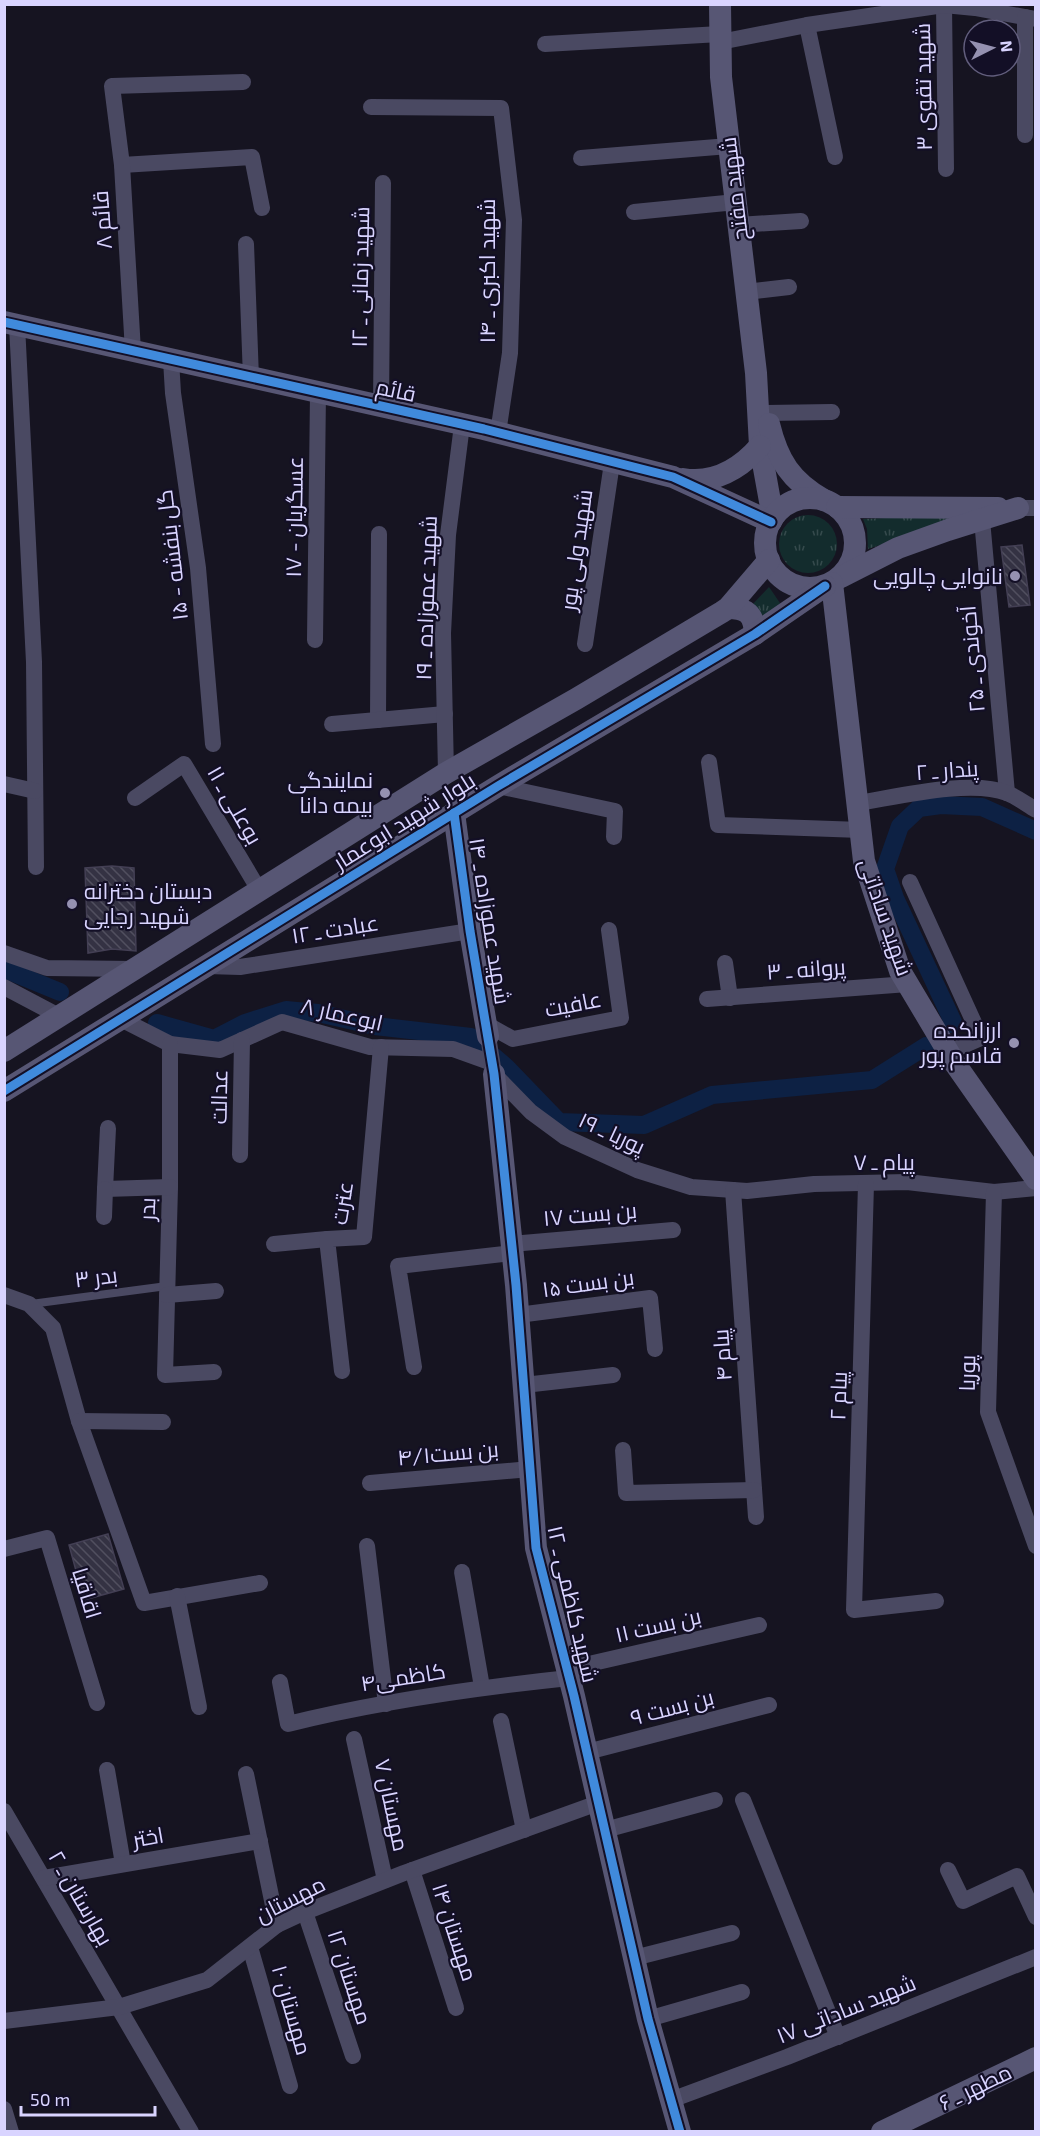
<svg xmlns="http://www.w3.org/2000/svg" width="1040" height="2136" viewBox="0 0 1040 2136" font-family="'Exo 2',Cairo,sans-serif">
<defs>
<pattern id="grass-tufts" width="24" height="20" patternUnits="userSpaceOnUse" patternTransform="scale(1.5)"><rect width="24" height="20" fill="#132c2d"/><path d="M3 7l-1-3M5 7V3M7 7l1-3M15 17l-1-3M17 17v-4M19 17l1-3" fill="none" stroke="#354a4c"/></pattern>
<pattern id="building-back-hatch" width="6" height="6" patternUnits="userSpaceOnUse" patternTransform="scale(1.5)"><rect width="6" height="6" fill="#343243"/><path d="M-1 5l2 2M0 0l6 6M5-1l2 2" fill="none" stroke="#514f5f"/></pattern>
</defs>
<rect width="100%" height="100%" fill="#161421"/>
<g fill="url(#grass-tufts)">
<polygon points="973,514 868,549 867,529 863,519"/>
<circle cx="808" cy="544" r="29"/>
<polygon points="769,587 782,606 765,618 752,605"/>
</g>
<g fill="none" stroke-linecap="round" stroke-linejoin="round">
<g stroke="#0d2144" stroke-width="18">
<polyline points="4,969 60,992"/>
<polyline points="157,1023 214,1039 245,1023 286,1010 318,1013 375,1026 471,1037 506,1067 559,1122 644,1125 712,1095 872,1080 926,1046"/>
<polyline points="951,1024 953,1022 895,898 885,869 900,826 919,808 941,805 982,807 1036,831"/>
</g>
</g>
<g fill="url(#building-back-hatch)" stroke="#433f54" stroke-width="1.5">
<polygon points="1022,545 1030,605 1009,607 1001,547"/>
<polygon points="112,866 134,868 136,951 112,949 88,953 85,868"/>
<polygon points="108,1534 124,1589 84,1600 69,1545"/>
</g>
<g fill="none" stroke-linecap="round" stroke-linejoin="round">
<polyline stroke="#4a4962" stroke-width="8" points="31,1304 167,1286"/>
<g stroke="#4a4962" stroke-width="16">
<polyline points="944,5 946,169"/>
<polyline points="807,25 835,157"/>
<polyline points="720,42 807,25 944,5 975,8 1036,19"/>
<polyline points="545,44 720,34"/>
<polyline points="371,107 501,108 514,220 510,353 498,433"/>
<polyline points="1025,135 1025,17"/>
<polyline points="581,158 729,146"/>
<polyline points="122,165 252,157 262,208"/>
<polyline points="634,212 736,202"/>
<polyline points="738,225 801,221"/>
<polyline points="246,244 251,378"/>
<polyline points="746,292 789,287"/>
<polyline points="17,325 34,662 36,867"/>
<polyline points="133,351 122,165 112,86 243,82"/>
<polyline points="171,360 173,393 198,568 213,744"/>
<polyline points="381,407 383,183"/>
<polyline points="766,413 832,412"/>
<polyline points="1018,508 1036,508"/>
<polyline points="982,520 1007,793"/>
<polyline points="315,640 318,393"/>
<polyline points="585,644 612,463"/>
<polyline points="378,720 379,534"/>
<polyline points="332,724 445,714"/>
<polyline points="709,762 718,825 861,830"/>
<polyline points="446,773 443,633 448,535 462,425"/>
<polyline points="4,784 35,791"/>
<polyline points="498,786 615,811 614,837"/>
<polyline points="135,798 184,764 259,890"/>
<path d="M858 803C897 797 970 779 1007 793 1017 797 1026 804 1036 810"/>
<polyline points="910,882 981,1038 949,1052"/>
<polyline points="4,953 47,968 134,969"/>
<polyline points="725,963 730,998"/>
<polyline points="207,966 240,967 470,931"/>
<polyline points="4,987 59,1016"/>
<polyline points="707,999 908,984"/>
<polyline points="121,1019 170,1044 220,1050 282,1022 370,1047 453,1049 492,1063"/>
<polyline points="486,1024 513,1039 621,1018 609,930"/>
<polyline points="488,1036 494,1074 531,1112 565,1137 637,1170 691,1187 747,1191 814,1184 907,1182 994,1192 1036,1188"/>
<polyline points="170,1044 170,1187 165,1375 214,1372"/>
<polyline points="108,1128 105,1189 170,1187"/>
<polyline points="240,1155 242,1040"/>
<polyline points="866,1184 854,1610 936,1601"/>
<polyline points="733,1190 756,1517"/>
<polyline points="994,1192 988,1412 1036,1546"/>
<polyline points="104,1217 105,1189"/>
<polyline points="274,1244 327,1239"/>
<polyline points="511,1244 673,1230"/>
<polyline points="4,1295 29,1304 53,1328 79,1421 144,1603 260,1583"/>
<polyline points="167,1295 216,1291"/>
<polyline points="518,1315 650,1298 655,1349"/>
<polyline points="414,1367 398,1266 512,1253"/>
<polyline points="342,1371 327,1239 364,1237 381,1047"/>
<polyline points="524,1385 613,1375"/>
<polyline points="79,1421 163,1422"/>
<polyline points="623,1450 626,1493 754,1490"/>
<polyline points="370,1483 530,1469"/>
<polyline points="367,1546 386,1704"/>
<polyline points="4,1549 47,1538 97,1703"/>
<polyline points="462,1572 482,1687"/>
<polyline points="177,1596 199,1707"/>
<polyline points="567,1669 759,1625"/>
<path d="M280 1682 288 1724C380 1701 474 1688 569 1678"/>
<polyline points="501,1721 524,1830"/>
<polyline points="354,1739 385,1880"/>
<polyline points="587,1752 769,1705"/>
<polyline points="107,1770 123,1864"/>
<polyline points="246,1774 277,1925"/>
<polyline points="743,1800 838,2037"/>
<polyline points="4,1811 191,2132"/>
<polyline points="605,1830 715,1800"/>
<polyline points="412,1870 456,2008"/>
<polyline points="948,1870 963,1901 1017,1876 1036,1917"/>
<polyline points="44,1878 260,1841"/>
<polyline points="305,1912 353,2056"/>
<polyline points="250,1947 290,2086"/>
<polyline points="634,1958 732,1933"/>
<polyline points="648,2019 742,1992"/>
<polyline points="4,2021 119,2007 207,1980 277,1925 305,1912 404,1873 598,1803"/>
<polyline points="671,2100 787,2057 1036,1957"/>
<polyline points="4,2109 11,2132"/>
</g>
<g stroke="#575674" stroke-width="22">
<polyline points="720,4 721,77 756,373 760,446 773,518"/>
<polyline points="4,322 484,429 673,477 771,522"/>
<path d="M769 424C778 461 791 481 824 500"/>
<path d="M683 479C714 484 740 469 760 446"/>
<circle cx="810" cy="543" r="45"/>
<polyline points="837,507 998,508"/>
<polyline points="841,577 898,548 948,530 1018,508"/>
<polyline points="832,583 864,861 900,971 956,1065 1036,1179"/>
<path d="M728 608C747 608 754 614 755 634"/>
<polyline points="454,813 470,931 488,1036"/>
<polyline points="4,1051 446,773 576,699 722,612 728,608 769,560"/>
<polyline points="494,1074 516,1285 536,1548 574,1696 648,2019 680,2132"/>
<polyline points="4,1091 498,786 755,634 825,586"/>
<polyline points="882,2132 1036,2058"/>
</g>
<defs>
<g id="cycleway">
<polyline points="4,322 484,429 673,477 771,522"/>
<polyline points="454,813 470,931 494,1074 516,1285 536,1548 574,1696 648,2019 680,2132"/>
<polyline points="4,1091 498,786 755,634 825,586"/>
</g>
</defs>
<use href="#cycleway" stroke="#130f26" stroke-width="13"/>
<use href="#cycleway" stroke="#408adc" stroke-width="9"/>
</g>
<g fill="#9591b1" stroke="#130f26" stroke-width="2">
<circle cx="1015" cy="576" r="6"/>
<circle cx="385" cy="793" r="6"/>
<circle cx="72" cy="904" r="6"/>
<circle cx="1014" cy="1043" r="6"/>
</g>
<g text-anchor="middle" stroke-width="4.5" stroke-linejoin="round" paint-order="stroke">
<g font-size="22" fill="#d9d4ff" stroke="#130f26">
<text transform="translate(923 87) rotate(-91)" y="8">شهید تقوی ۳</text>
<text transform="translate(734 189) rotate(-97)" y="8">شهید مفتح</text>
<text transform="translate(102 220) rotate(-94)" y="8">قائم ۸</text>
<text transform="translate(487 271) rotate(-90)" y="8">شهید اکبری ـ ۱۴</text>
<text transform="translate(360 277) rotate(-89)" y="8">شهید زمانی ـ ۱۲</text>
<text transform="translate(396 390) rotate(12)" y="8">قائم</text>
<text transform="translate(294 517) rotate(-89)" y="8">عسگریان - ۱۷</text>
<text transform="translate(576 550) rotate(-82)" y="8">شهید ولی پور</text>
<text transform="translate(172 555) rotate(-97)" y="8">گل بنفشه - ۱۵</text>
<text transform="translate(426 598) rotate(-88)" y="8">شهید عموزاده ـ ۱۹</text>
<text transform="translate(972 659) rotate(-95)" y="8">آخوندی ـ ۲۵</text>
<text transform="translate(947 770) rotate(-4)" y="8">پندار ـ ۲</text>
<text transform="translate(235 805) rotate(60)" y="8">بوعلی ـ ۱۱</text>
<text transform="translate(404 821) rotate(-32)" y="8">بلوار شهید ابوعمار</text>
<text transform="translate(886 917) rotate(71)" y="8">شهید ساداتی</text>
<text transform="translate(490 921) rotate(81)" y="8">شهید عموزاده ـ ۱۴</text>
<text transform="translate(335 929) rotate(-9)" y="8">عبادت ـ ۱۲</text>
<text transform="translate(806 969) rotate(-4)" y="8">پروانه ـ ۳</text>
<text transform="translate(573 1004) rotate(-11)" y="8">عافیت</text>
<text transform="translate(342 1014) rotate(13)" y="8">ابوعمار ۸</text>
<text transform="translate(219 1097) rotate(-89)" y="8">عدالت</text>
<text transform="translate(612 1133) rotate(25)" y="8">پوریا ـ ۱۹</text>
<text x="884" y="1170">پیام ـ ۷</text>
<text transform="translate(342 1203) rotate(-81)" y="8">عترت</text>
<text transform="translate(147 1209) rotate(-88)" y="8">بدر</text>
<text transform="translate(590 1214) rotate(-5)" y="8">بن بست ۱۷</text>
<text transform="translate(96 1277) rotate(-7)" y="8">بدر ۳</text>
<text transform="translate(588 1283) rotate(-8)" y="8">بن بست ۱۵</text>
<text transform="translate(722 1355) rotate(-94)" y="8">پیام ۴</text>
<text transform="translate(967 1373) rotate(-89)" y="8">پوریا</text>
<text transform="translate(838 1396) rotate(-88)" y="8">پیام ۲</text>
<text transform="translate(448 1453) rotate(-5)" y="8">بن بست۴/۱</text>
<text transform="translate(87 1593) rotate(73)" y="8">اقاقیا</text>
<text transform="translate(573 1604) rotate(77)" y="8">شهید کاظمی ـ ۱۲</text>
<text transform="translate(658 1625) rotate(-13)" y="8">بن بست ۱۱</text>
<text transform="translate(403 1677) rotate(-9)" y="8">کاظمی۴</text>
<text transform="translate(672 1707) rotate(-15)" y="8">بن بست ۹</text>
<text transform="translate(392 1805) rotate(78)" y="8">مهستان ۷</text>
<text transform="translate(148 1837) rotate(-10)" y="8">اختر</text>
<text transform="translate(81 1898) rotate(60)" y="8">بهارستان ـ ۲</text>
<text transform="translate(290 1899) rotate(-27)" y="8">مهستان</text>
<text transform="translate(455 1932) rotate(72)" y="8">مهستان ۱۴</text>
<text transform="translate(350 1977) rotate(72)" y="8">مهستان ۱۲</text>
<text transform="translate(846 2009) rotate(-22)" y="8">شهید ساداتی ۱۷</text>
<text transform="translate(292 2010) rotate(74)" y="8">مهستان ۱۰</text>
<text transform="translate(975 2087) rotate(-26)" y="8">مطهر ـ ۶</text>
</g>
<g font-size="22" fill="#d9d4ff" stroke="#130f26" text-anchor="end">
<text x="1003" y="584">نانوایی چالویی</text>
<text x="373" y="788">نمایندگی<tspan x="373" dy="25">بیمه دانا</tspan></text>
<text x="84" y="899" text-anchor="start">دبستان دخترانه<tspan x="84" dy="25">شهید رجایی</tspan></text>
<text x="1002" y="1038">ارزانکده<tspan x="1002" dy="25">قاسم پور</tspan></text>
</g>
</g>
<rect width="1040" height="2136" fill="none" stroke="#d9d4ff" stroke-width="12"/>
<g transform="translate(992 48) rotate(84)"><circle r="28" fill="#130f26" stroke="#625e7d" stroke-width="1.5"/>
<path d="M0-4.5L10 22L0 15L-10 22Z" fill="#9591b1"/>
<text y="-9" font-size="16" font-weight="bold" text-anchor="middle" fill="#d9d4ff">N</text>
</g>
<path d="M21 2106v9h134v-9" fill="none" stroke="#d9d4ff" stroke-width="3"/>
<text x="30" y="2106" font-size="18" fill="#d9d4ff" stroke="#130f26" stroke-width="4.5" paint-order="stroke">50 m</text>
</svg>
